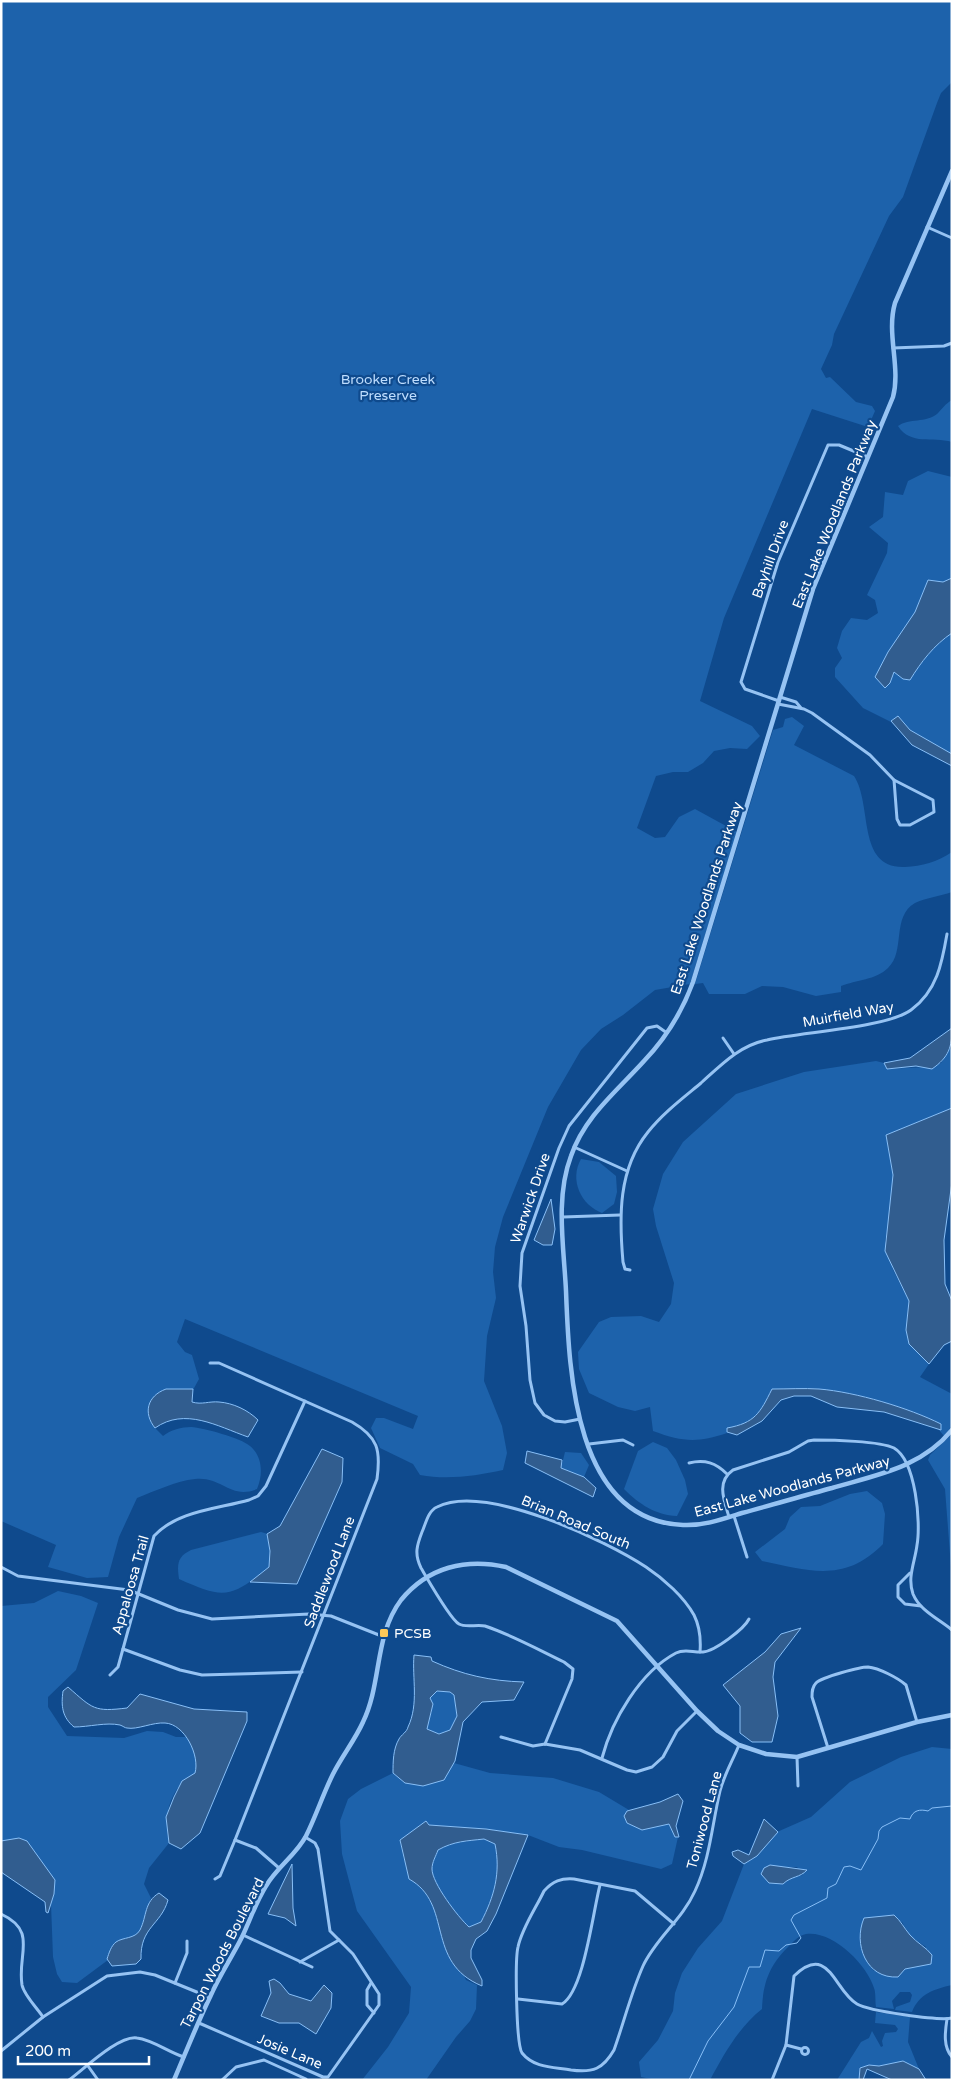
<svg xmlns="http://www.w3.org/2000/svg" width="953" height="2081" viewBox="0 0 953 2081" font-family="'Varela Round',sans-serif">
<rect width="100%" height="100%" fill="#0f4a8d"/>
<g fill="#1d62ab" fill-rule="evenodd">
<path d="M1 1H952V82L941 93 937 103 903 197 889 216 834 334 832 345 821 369 826 378 830 377 856 402 872 406 875 411 868 427 812 409 724 618 700 701 752 726 760 736 747 749 730 748 714 751 703 763 688 772H673L656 776 637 828 655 838 665 837 679 817 695 809 737 832 690 984 655 990 623 1015 601 1029 581 1050 548 1107 503 1217 495 1247 493 1272 496 1298 487 1336 484 1381 502 1426 507 1453 503 1470C476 1476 447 1480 420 1475L413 1464 380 1448 371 1428 376 1418H384L413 1429 418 1416 185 1319 177 1342 185 1352 192 1355 199 1379 193 1390C181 1387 159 1393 150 1403L155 1428 163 1436C170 1430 182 1427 191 1427 204 1428 241 1438 250 1446 263 1457 263 1475 257 1489 230 1500 222 1476 195 1479 176 1481 155 1491 137 1498L119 1537 108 1577 87 1578 48 1567 56 1545 1 1521Z"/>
<path d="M952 400V442C932 436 911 446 898 426 909 418 926 423 937 414 942 409 945 404 952 400Z"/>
<path d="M928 471 952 477V578L943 582 928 580 915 612 877 673 890 683 894 672 903 679 910 680C921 662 934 645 952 633V754L910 730 898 716 891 722 863 708 835 677V668L842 658 837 648 842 631 851 618 867 620 878 613 875 600 867 595 887 553 888 543 869 527 883 517 885 492 903 495 908 481Z"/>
<path d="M792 717 804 726 794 745 854 776C873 805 856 869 905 867 922 866 937 862 952 852V892C940 896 925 898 915 903 891 917 906 951 888 968 876 980 856 980 841 986V992L816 996 783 987 762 986 745 994H709L703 983 695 984 773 730 783 727 785 719Z"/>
<path d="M952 1046V1108L886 1135 893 1175 892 1208 885 1241 893 1270 909 1301 907 1317 919 1354 929 1364 920 1377 952 1394V1426L944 1436 939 1430H941V1424C907 1407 857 1392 819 1389 804 1388 788 1389 773 1389 760 1413 755 1423 728 1428L727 1433C697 1443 683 1442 653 1431L650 1407 635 1411 618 1407 589 1393 579 1369 578 1352 599 1322 611 1317 641 1316 659 1322 671 1304 674 1283 656 1226 653 1209 663 1174 683 1142 736 1094 804 1072 876 1061 884 1063 888 1069 927 1067 941 1063Z"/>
<path d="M581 1159 599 1162 616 1176 617 1192 614 1204 602 1213C581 1205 569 1180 581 1159Z"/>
<polygon points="952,1434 952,1580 945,1489 928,1460 930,1455"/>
<path d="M653 1442 667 1448 676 1460 685 1480 688 1494 677 1516C655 1515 639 1504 624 1489L638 1451Z"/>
<polygon points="565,1452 581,1453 589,1465 584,1477 561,1468"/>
<path d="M867 1491 882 1503 885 1514 883 1544C845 1583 810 1571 762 1561L755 1552 785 1529 790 1517 801 1507 820 1506 850 1494Z"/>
<path d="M261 1532 268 1534 270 1551 269 1567C230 1599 224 1599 179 1579 177 1564 177 1557 191 1550Z"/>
<path d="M58 1591 81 1596 98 1603 76 1670 48 1697V1707L67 1736 124 1738 147 1731 163 1732 176 1737H187C194 1746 202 1763 194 1774 190 1780 181 1783 177 1789 166 1806 165 1824 169 1843L149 1868 144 1884 151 1898 140 1931 136 1935 117 1942 112 1947 108 1960 77 1983 62 1982 57 1974 53 1957 51 1904 54 1894 49 1873 27 1841H1V1606L34 1603Z"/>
<polygon points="437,1691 450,1692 454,1695 457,1716 450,1730 439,1734 427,1729 428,1716 432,1712 430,1698"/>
<path d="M932 1747 952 1749V1985C934 1989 919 1994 912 2012L895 2010 896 2007 910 2002 912 1995 910 1992H900L892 2001 894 2009 876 2007C875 2001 876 1993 874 1988 867 1964 832 1930 806 1934 799 1935 793 1942 788 1947 769 1966 763 1983 762 2009 739 2027 724 2054 710 2080H656L641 2077 639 2062 658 2040 673 2011 675 1993 682 1973 698 1948 722 1921 744 1864 757 1856 777 1832 811 1817 850 1782 901 1757ZM785 1867H797L803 1875 790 1877 783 1884 769 1883 761 1873ZM884 1917 902 1922 910 1936 926 1947 916 1966 905 1969 874 1971C860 1953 857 1940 864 1918Z"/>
<polygon points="454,1763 490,1773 553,1778 599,1792 629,1810 627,1811 669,1824 675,1836 678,1837 672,1864 661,1869 582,1850 559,1847 528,1835 486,1829 429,1825 426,1821 400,1841 404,1860 434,1907 439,1924 466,1980 477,1985 476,2009 470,2021 456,2037 426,2080 362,2080 388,2047 409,2013 411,1987 357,1911 342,1854 340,1821 348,1799 361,1789 393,1773 405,1783 443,1779"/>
<path d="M484 1839 495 1844C501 1873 494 1897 481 1922L469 1927C458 1917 432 1883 432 1869 432 1862 436 1856 438 1850 454 1841 467 1842 484 1839Z"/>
<polygon points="876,2012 910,2017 908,2042 919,2069 903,2061 879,2066 860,2067 859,2080 837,2080 861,2042 869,2038 872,2031 881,2047 883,2046 882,2041 885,2033 896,2032 898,2029 895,2025 875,2023"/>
</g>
<g fill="#315d8f" stroke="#88bff7" fill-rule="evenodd">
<path d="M952 578V633C934 645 921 662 910 680L903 679 894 672 890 683 885 688 875 677 888 652 915 612 928 580 943 582Z"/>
<polygon points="898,716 910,730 952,754 952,766 912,745 891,721"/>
<path d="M952 1028C952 1047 949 1057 932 1069L916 1066 887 1069 884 1063 910 1058Z"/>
<polygon points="952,1108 952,1182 944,1240 945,1284 952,1301 952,1341 944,1345 929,1364 909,1344 906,1330 909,1301 885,1251 893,1175 886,1135"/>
<polygon points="551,1199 555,1229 552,1245 543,1245 534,1240"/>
<path d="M166 1389H193L192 1402C202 1405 209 1401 219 1402 233 1403 248 1410 258 1420L248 1437C217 1426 185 1407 155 1428 143 1413 147 1396 166 1389Z"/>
<path d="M772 1389C788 1389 804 1388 819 1389 856 1392 909 1408 941 1424V1430L884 1412 837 1407 811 1396H794L781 1400 762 1421 737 1435 727 1432V1428C755 1423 760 1413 772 1389Z"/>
<polygon points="322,1449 343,1458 342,1482 297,1584 250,1582 269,1567 270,1551 267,1534 280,1526"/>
<polygon points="527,1451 562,1460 561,1468 584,1477 596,1488 593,1497 525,1463"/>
<polygon points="801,1628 775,1662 773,1677 778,1716 772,1742 752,1742 740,1733 740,1706 723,1685 765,1652 781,1634"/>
<path d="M414 1655 431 1657 432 1661C463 1675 490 1681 524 1682L514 1700 482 1702 463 1722 455 1761 444 1780 423 1786 405 1783 393 1773C393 1762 393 1749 399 1739 401 1735 407 1732 408 1727 419 1704 412 1678 414 1655ZM437 1691 450 1692 454 1695 457 1716 450 1730 439 1734 427 1729 433 1704 430 1698Z"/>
<path d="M68 1687C93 1709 94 1712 127 1708L140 1694 194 1709 247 1712V1721L200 1833 181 1849 169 1843 166 1817 174 1797 182 1781 195 1773C200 1756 185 1724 165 1723 153 1722 137 1730 127 1728 125 1728 123 1726 120 1725 106 1722 89 1727 74 1727 62 1717 61 1706 63 1691Z"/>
<polygon points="678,1794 683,1801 676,1826 679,1837 675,1837 669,1824 642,1830 627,1823 624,1816 627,1811 660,1802"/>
<polygon points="764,1819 778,1832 757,1856 744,1864 733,1856 732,1852 738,1850 749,1855"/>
<path d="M426 1821 429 1825 486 1829 528 1835 496 1914 487 1931 476 1939 471 1950V1958L482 1980V1986C424 1962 454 1904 409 1879L400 1840ZM484 1839 495 1844C501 1873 494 1897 481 1922L469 1927C458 1917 432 1883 432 1869 432 1862 436 1856 438 1850 454 1841 467 1841 484 1839Z"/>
<polygon points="19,1838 27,1841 55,1880 54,1894 48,1913 46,1912 45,1902 1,1872 1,1841"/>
<polygon points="292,1864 293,1908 296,1926 285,1918 268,1914"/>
<path d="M770 1865 807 1870C800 1878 791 1876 783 1884L769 1883 761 1874 764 1868Z"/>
<path d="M159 1893 168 1900C161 1925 140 1927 141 1959L136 1964 112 1966 107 1959C109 1953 111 1946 116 1942 123 1937 135 1939 140 1930 147 1916 144 1902 159 1893Z"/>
<path d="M894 1915C901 1921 904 1928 910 1935 917 1943 926 1947 932 1955L931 1964 905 1969 898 1977C866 1979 853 1944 864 1918Z"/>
<polygon points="274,1979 280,1983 289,1994 311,2001 324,1985 332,1993 331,2008 316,2034 299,2023 279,2023 261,2016 271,1993 269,1981"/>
<polygon points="903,2061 919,2069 926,2080 892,2080 867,2069 863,2080 859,2080 860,2068 869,2065 879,2066"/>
</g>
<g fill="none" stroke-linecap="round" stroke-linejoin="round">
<path stroke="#88bff7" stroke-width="1" d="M689 2080 708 2041 734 2007 749 1967H760L765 1950 779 1951 786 1945 797 1943 801 1938 791 1920 794 1915 827 1898 828 1888 836 1884 844 1867 850 1866 861 1870 878 1839 879 1831 882 1827 900 1818 910 1819C913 1810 920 1809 928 1811L932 1808 952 1806"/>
<g stroke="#96c3f3" stroke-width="3">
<polyline points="927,227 952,238"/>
<polyline points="893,348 944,346 952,343"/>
<polyline points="780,697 796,702 801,708"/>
<polyline points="779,701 745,689 741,682 778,562 828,445 839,445 868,457"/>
<polyline points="778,704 804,709 812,713 870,755 894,780"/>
<polygon points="894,780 933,800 934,812 910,825 900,825 897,819"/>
<polyline points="723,1038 734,1054"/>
<polyline points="574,1147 627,1171"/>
<polyline points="563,1217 620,1215"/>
<path d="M630 1270 625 1269 623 1262C619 1217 618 1169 648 1132 663 1113 683 1098 701 1083 721 1065 740 1045 767 1040 801 1032 886 1028 911 1010 937 991 942 963 947 934"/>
<path d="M210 1363H219L352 1422C378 1437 381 1450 377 1479L235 1840 220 1876 215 1879"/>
<polyline points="580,1419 565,1422 555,1421 544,1415 535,1403 530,1380 526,1326 520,1286 522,1253 559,1148 569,1126 647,1028 657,1026 667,1033"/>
<polyline points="589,1444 623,1440 633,1445"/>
<path d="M689 1463C705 1459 716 1463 727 1474"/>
<polyline points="734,1516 747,1557"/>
<path d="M729 1517C724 1500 716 1482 733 1470L789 1452 808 1441 814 1440C831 1440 880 1441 894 1448 916 1461 921 1523 917 1545 915 1562 907 1577 913 1594 920 1611 939 1619 952 1630"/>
<polyline points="1,1567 18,1576 129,1590 178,1610 212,1619 309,1614 331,1616 384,1637"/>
<polyline points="910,1573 898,1585 898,1597 905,1604 921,1606"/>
<polyline points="123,1649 180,1670 202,1675 302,1672"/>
<path d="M110 1675 118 1667 154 1536C177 1511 217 1509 249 1500L258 1496 266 1486 305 1401"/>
<polyline points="501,1737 533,1746 545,1744 580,1750 627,1770 636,1772 652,1767 663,1757 677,1731 697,1711"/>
<path d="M545 1744 572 1679 573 1669 564 1662C539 1650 512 1635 485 1626 477 1624 466 1628 459 1624 450 1619 427 1578 421 1568 414 1554 417 1545 422 1532 426 1523 428 1511 437 1507 485 1483 605 1540 646 1567 664 1579 684 1597 694 1615 700 1627 701 1639 700 1652"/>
<path d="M828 1748 812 1697C812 1692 812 1687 816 1683 822 1677 860 1667 868 1667 879 1668 898 1678 906 1685L917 1722"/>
<polyline points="797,1757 798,1786"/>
<path d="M602 1758C612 1720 640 1672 676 1653 685 1648 694 1653 703 1652 715 1651 744 1629 749 1619"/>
<polyline points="235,1840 256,1848 279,1868"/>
<path d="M1 1914C38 1931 17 1954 22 1985 24 1995 37 2008 43 2017"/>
<path d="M674 1924 635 1891 574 1879C561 1878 553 1881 544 1891 536 1908 522 1928 518 1947 515 1959 516 2044 522 2053 534 2068 553 2067 571 2070 593 2073 603 2069 614 2050 624 2022 631 1993 643 1966 656 1938 682 1920 695 1891 710 1859 712 1825 720 1791 724 1775 733 1760 739 1745"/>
<polyline points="243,1935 312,1967"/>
<polyline points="300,1962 339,1940"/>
<polyline points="175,1983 187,1953 187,1941"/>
<polyline points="371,1983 367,1990 367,2005 374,2013"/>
<path d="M518 1999 562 2004C584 1991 593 1911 600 1885"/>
<path d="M947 2019C945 2032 943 2047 952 2057"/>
<polyline points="199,2023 323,2077 328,2077 379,2005 379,1994 353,1954 330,1931 318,1849 315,1843 305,1837"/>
<polyline points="786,2045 801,2049"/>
<circle cx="805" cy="2051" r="3.5"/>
<polyline points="1,2051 43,2017 107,1976 140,1972 155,1975 209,1997"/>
<polyline points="88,2066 98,2080"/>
<path d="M69 2080C84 2069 119 2035 137 2038 153 2040 168 2052 184 2057"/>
<polyline points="222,2080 236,2067 264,2060 306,2079"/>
<path d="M772 2080 786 2045 794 1976C829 1942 834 1991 857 2004 869 2011 939 2021 952 2018"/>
</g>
<g stroke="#96c3f3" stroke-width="4.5">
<path d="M952 171 895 303C886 334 901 367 893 397L813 589 693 982C682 1012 666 1038 644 1061 616 1092 585 1116 571 1156 555 1198 564 1248 566 1291 569 1371 574 1521 683 1525 704 1526 723 1519 742 1513 772 1505 802 1496 832 1488 876 1475 921 1468 952 1430"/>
<path d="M174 2080C186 2052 197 2024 210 1997 219 1976 232 1957 242 1937 250 1920 256 1902 266 1886 277 1867 296 1855 306 1836 316 1816 323 1794 333 1774 342 1756 355 1740 363 1722 382 1683 374 1636 401 1600 428 1567 466 1558 506 1567L617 1621 697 1711 718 1731 739 1745 766 1754 797 1757 917 1722 952 1715"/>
</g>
</g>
<rect fill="#ffc958" stroke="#0f4a8d" stroke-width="2" x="379" y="1628" width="10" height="10" rx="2.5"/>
<g text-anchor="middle" stroke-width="4.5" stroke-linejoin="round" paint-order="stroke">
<g font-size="14" fill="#beddfe" stroke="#0f4a8d">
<text x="388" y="384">Brooker Creek<tspan x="388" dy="16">Preserve</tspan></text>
</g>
<g font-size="14" fill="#fff" stroke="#0f4a8d">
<text transform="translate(834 514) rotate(-68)" y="5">East Lake Woodlands Parkway</text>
<text transform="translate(770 559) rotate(-70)" y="5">Bayhill Drive</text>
<text transform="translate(706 898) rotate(-72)" y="5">East Lake Woodlands Parkway</text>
<text transform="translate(848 1014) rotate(-10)" y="5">Muirfield Way</text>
<text transform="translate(530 1198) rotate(-71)" y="5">Warwick Drive</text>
<text transform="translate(792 1486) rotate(-15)" y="5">East Lake Woodlands Parkway</text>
<text transform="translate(576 1522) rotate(23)" y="5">Brian Road South</text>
<text transform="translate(329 1572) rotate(-69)" y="5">Saddlewood Lane</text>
<text transform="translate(130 1585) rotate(-74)" y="5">Appaloosa Trail</text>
<text transform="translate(704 1820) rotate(-75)" y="5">Toniwood Lane</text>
<text transform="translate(222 1953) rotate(-63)" y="5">Tarpon Woods Boulevard</text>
<text transform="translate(290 2051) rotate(23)" y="5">Josie Lane</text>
</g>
<g font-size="14" fill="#fff" stroke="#0f4a8d" text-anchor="start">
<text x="394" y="1638">PCSB</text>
</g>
</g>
<rect width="953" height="2081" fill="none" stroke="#ffffff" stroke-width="5"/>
<path d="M18 2056v8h131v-8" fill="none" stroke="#ffffff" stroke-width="2.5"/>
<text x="25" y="2056" font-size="15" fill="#ffffff" stroke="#0f4a8d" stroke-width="4" paint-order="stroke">200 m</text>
</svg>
